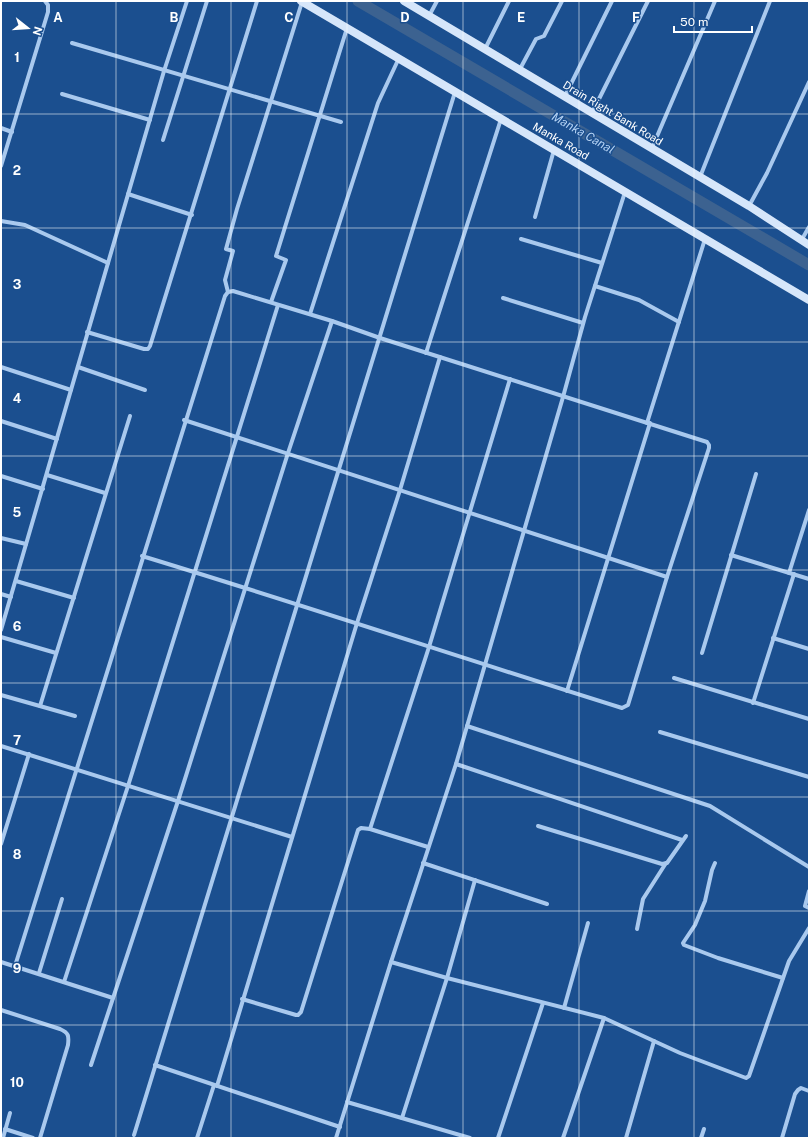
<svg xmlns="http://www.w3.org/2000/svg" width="810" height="1139" viewBox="0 0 810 1139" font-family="'Public Sans',sans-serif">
<rect width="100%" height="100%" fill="#1b4f8f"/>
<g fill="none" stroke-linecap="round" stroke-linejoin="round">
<polyline stroke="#3c6290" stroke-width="11" points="358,1 809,265"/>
<g stroke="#a9c9ee" stroke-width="4">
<polyline points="429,16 437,1"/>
<polyline points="72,43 341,122"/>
<polyline points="485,49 509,1"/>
<polyline points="520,69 536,39 544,36 562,1"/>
<polyline points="62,94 150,120"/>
<polyline points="565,96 612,1"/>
<polyline points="592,113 648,1"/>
<polyline points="1,128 12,132"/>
<polyline points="163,140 207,1"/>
<polyline points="652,148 715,1"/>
<polyline points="1,166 48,12 48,5 45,1"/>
<polyline points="700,177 770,1"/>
<polyline points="128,194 192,215"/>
<polyline points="749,206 767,173 809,82"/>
<polyline points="535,217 554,150"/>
<polyline points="1,221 25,225 108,263"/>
<polyline points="521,239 602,263"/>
<polyline points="801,241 809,227"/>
<polyline points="595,286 639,300 679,322"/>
<polyline points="228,292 225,280 233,251 226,249 237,209 302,2"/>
<polyline points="503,298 583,323"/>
<polyline points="271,302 286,260 276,256 347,28"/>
<polyline points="310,314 378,103 399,58"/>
<polyline points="87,332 144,349 148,349 150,346 257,1"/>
<polyline points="426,353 501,119"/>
<polyline points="1,367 71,390"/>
<polyline points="78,367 145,390"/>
<polyline points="184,420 667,577"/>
<polyline points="1,421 57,439"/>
<polyline points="647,423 705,239"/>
<polyline points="47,475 105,493"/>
<polyline points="1,476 43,489"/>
<polyline points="1,538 26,544"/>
<polyline points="731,555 809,579"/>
<polyline points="789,573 809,510"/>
<polyline points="16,581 74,598"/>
<polyline points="1,594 11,597"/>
<polyline points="1,630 164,71 187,1"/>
<polyline points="1,637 56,653"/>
<polyline points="773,638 809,649"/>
<polyline points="702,653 756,474"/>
<polyline points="674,678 809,719"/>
<polyline points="567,691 650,423"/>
<polyline points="1,695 75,716"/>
<polyline points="753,703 794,574"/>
<polyline points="40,706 130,416"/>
<polyline points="467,726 710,806 809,867"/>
<polyline points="660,732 809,777"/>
<polyline points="1,746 292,837"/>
<polyline points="456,764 682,840"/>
<polyline points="538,826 662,864 667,863 686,836"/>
<polyline points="370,829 429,647 510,379"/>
<polyline points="1,844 29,754"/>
<polyline points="423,863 547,904"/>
<polyline points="715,863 712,870 705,901 695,925 683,943 684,945 718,958 783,978"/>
<polyline points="809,891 805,906 809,908"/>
<polyline points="637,929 643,899 666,863"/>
<polyline points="1,962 113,998"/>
<polyline points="391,962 447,978 604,1018 680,1053 746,1078 749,1076 789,961 809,928"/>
<path d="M15 966C85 743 153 519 225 296L228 292 233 291 332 321 380 338 707 442 709 445V448L667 577 628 705 622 708C462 658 303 605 142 556"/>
<polyline points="39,973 62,899"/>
<polyline points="64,982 128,786 278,305"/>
<polyline points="242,999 296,1015 298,1015 301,1012 358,830 361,828 370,829 428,847"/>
<polyline points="564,1008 588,923"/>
<path d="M1 1010 60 1029C69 1033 69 1036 68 1045L40 1138"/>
<polyline points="91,1065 178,801 288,453 332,321"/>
<polyline points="155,1065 340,1127"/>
<polyline points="217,1086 357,623 400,490 440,357"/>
<polyline points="347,1102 470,1138"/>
<polyline points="402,1118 447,978 475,880"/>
<polyline points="5,1129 33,1138"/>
<polyline points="134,1135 455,92"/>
<polyline points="3,1138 10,1113"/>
<polyline points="197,1138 214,1085"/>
<polyline points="336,1138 391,962 456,764 563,397 585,317 625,192"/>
<polyline points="498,1138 543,1003"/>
<polyline points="563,1138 604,1018"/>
<polyline points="626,1138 654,1041"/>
<polyline points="701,1138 704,1129"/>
<polyline points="782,1138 795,1094 798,1090 801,1088 809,1091"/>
</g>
<g stroke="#d6e6fa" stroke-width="8">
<polyline points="301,1 809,300"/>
<polyline points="404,1 749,206 809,245"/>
</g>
</g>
<path fill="none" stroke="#fff" stroke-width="1" stroke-opacity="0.55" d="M116 1V1138M231 1V1138M347 1V1138M463 1V1138M579 1V1138M694 1V1138M1 114H809M1 228H809M1 342H809M1 456H809M1 570H809M1 683H809M1 797H809M1 911H809M1 1025H809"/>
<g text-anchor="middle" stroke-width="3" stroke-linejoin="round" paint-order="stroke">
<g font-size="11" fill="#fff" stroke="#1b4f8f">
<text transform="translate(613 113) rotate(31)" y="4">Drain Right Bank Road</text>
<text transform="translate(561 141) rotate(30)" y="4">Manka Road</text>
</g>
<g font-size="12" font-style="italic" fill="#b5d3f5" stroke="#1b4f8f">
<text transform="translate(583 133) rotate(30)" y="4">Manka Canal</text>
</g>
</g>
<g font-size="13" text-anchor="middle" font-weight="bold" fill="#fff" stroke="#1b4f8f" stroke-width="3" stroke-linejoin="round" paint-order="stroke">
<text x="58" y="22">A</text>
<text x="174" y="22">B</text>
<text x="289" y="22">C</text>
<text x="405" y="22">D</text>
<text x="521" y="22">E</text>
<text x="636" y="22">F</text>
<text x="17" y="62">1</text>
<text x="17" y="175">2</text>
<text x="17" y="289">3</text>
<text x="17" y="403">4</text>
<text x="17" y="517">5</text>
<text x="17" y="631">6</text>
<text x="17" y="745">7</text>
<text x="17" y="859">8</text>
<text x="17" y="973">9</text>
<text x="17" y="1087">10</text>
</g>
<rect width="810" height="1139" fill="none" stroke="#ffffff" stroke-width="4"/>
<g transform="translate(28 28) rotate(107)" stroke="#1b4f8f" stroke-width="3" paint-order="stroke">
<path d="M0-3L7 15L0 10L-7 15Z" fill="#ffffff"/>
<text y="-6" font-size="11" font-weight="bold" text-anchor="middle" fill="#ffffff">N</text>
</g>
<path d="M674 26v6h78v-6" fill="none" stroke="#ffffff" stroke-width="2"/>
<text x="680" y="26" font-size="12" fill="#ffffff" stroke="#1b4f8f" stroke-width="3" paint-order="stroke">50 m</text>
</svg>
